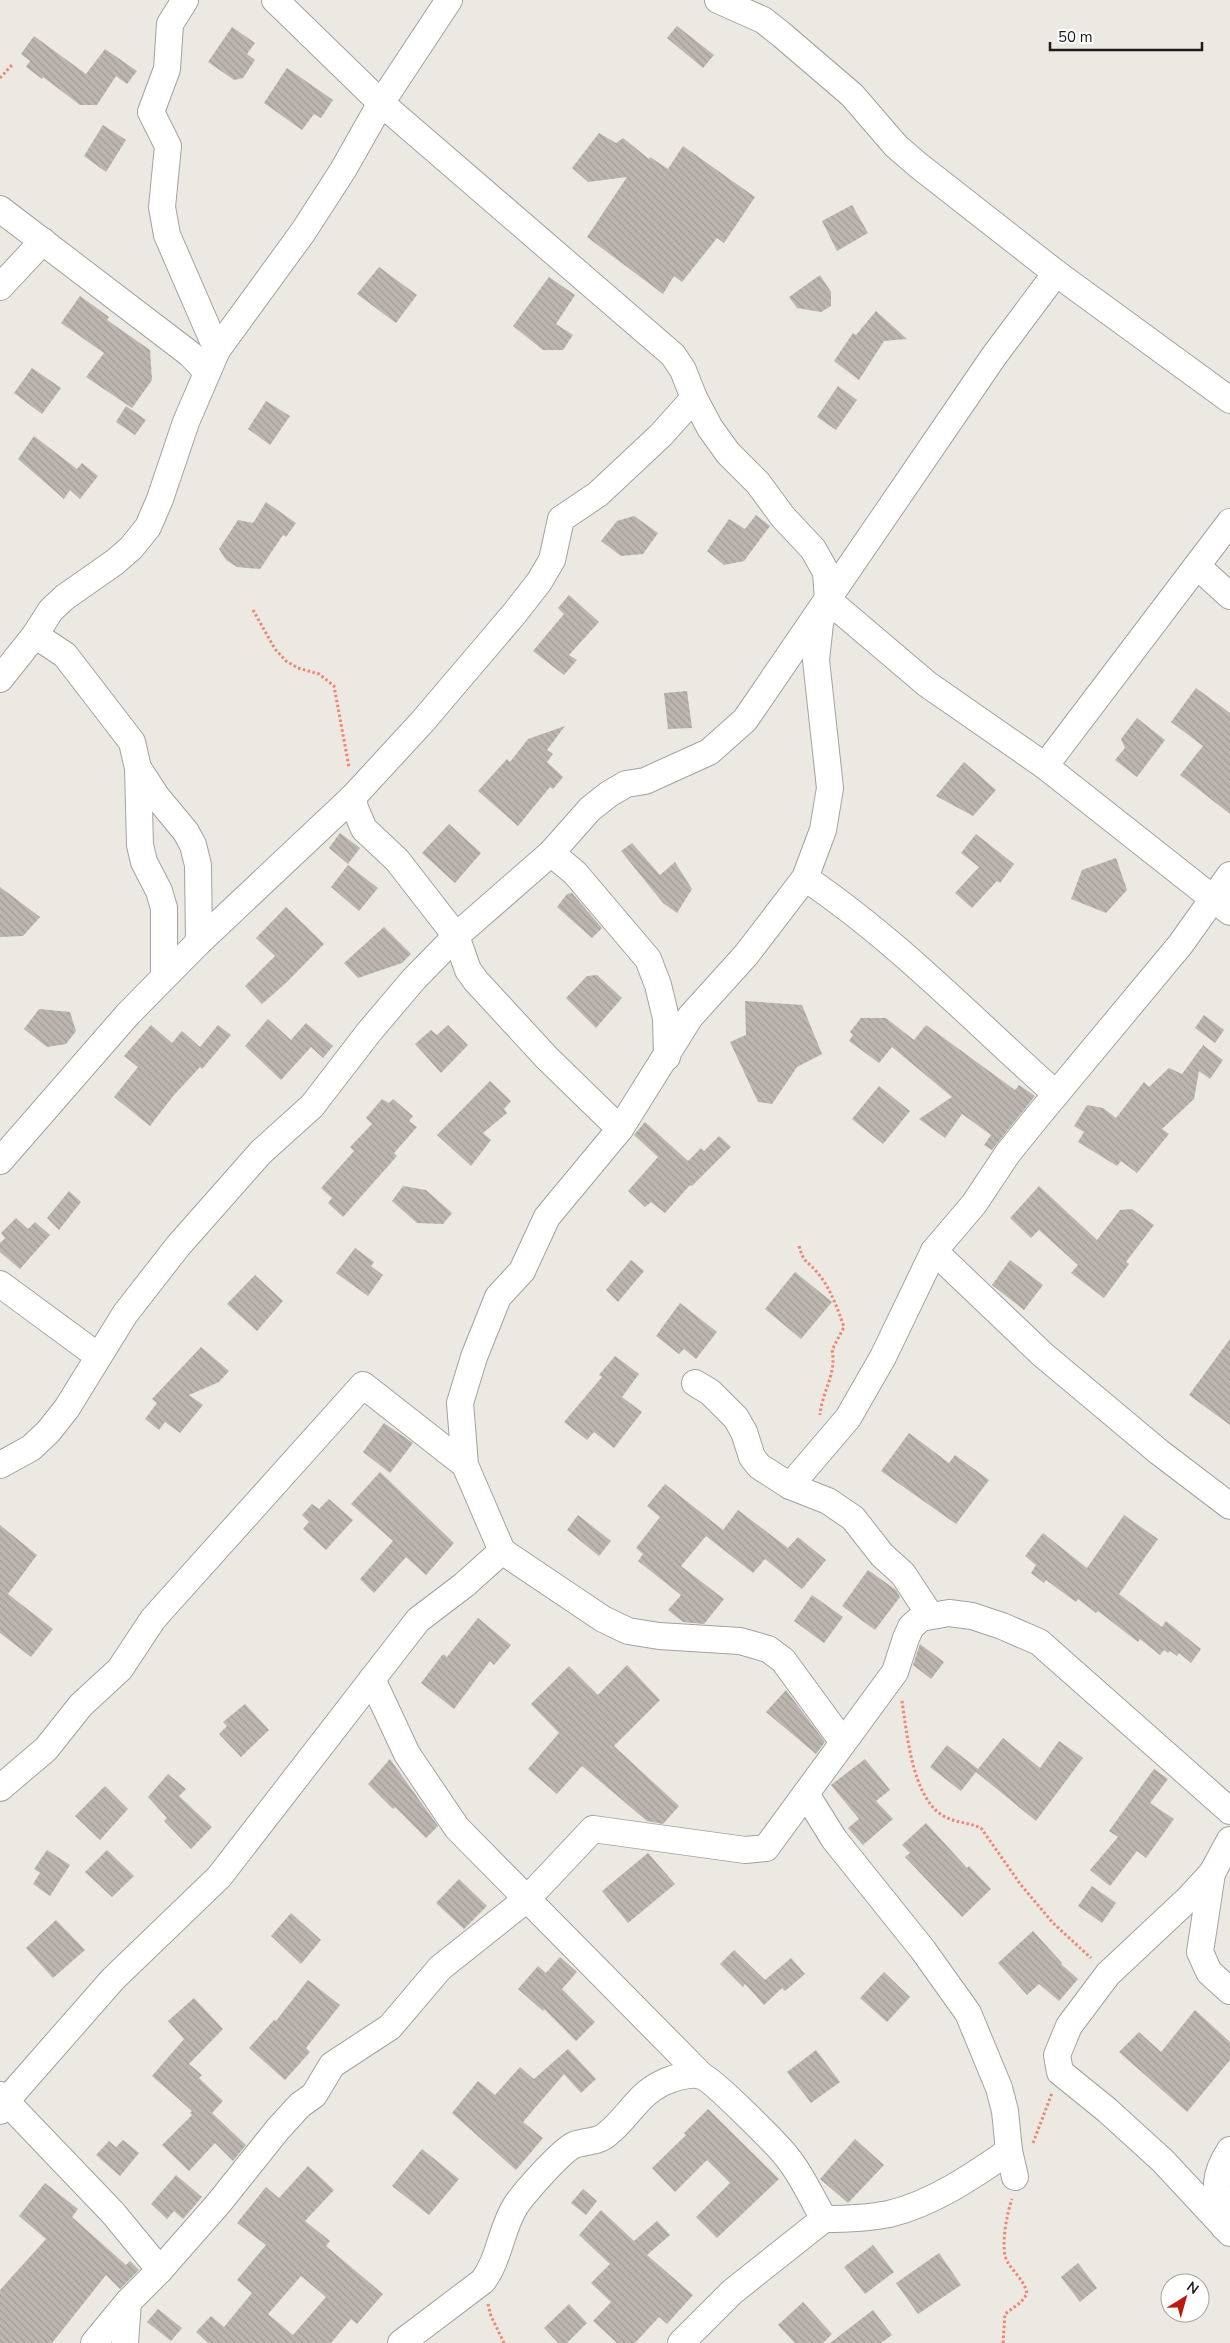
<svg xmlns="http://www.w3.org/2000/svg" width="1230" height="2343" viewBox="0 0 1230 2343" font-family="'Nunito Sans',sans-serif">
<defs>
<pattern id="building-back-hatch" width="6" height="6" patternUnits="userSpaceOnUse" patternTransform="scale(1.25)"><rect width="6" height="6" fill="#bcb6af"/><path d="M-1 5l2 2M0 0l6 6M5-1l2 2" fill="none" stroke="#a19c96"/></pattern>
</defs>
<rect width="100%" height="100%" fill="#ece9e2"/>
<g fill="url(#building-back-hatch)" fill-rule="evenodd">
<polygon points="677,26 714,55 703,68 667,38"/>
<polygon points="232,27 255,43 247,54 255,60 243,78 234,80 208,62"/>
<polygon points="34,36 86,74 105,49 137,71 127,84 116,76 97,105 80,105 43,77 42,79 26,67 30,61 21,54"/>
<polygon points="287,68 333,100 321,118 314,114 302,130 264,103"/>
<polygon points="103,125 126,140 106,172 84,156"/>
<polygon points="599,133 616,143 623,138 649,159 650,157 668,169 683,146 755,197 724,243 717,238 682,282 674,276 663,294 587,237 627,177 588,182 572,168"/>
<polygon points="852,205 868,233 837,251 822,221"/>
<polygon points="379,267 417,295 396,323 357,294"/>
<polygon points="820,275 831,292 831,306 821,312 797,308 789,297"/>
<polygon points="549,277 575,295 556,324 573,335 563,350 543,350 513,326"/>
<polygon points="80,296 109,317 107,320 150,350 152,380 132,408 86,377 104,353 61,323"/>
<polygon points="876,311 907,339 884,341 859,380 834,361 853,333 856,335"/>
<polygon points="32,368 61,388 42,414 14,393"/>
<polygon points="838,386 857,400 836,430 817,417"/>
<polygon points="266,401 290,416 270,445 248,429"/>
<polygon points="126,406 146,420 135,435 116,422"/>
<polygon points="34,436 77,469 82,463 98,476 80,499 70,490 64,499 18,459"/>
<polygon points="266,502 296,523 286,537 283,535 260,569 237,567 226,560 219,549 238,520 253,523"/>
<polygon points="756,515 770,526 744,561 724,565 707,551 729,519 745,529"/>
<polygon points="634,516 658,533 643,554 621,556 601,541 617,521"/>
<polygon points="569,595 599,622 569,655 577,660 564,675 533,651 564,614 558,608"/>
<polygon points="1196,688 1230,713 1230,814 1180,775 1203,746 1171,722"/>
<polygon points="687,691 692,728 668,729 664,693"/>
<polygon points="1137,718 1165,740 1137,777 1115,760 1125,748 1121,739"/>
<polygon points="565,726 547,750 553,754 547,762 563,777 553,789 550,787 518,826 478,791 507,759 510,762 528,739"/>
<polygon points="964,762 996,790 973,816 936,796"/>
<polygon points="449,824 481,853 455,883 422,853"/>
<polygon points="340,833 360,848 348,864 329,848"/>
<polygon points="976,834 1014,864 1000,883 997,881 972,908 955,893 979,867 961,853"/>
<polygon points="632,843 660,875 675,862 692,889 677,913 663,903 621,851"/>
<polygon points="1116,858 1127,890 1106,913 1071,899 1082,870"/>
<polygon points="348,865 378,888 359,911 331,887"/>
<polygon points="0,887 40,917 23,936 0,937"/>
<polygon points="572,893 602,928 592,938 557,907 567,894"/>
<polygon points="286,907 324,944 287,982 262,1004 245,986 275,956 256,938"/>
<polygon points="384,927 411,954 402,963 358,978 344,963"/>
<polygon points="597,975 622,998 596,1028 566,998 587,976"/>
<polygon points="745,1001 802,1005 822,1054 797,1067 772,1104 758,1102 730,1042 746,1035"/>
<polygon points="39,1009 70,1012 76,1031 66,1044 47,1047 24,1029"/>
<polygon points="1204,1015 1224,1030 1215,1043 1195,1028"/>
<polygon points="861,1018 886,1018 914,1040 926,1025 1015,1090 1019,1085 1035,1096 992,1150 984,1145 991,1135 962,1114 945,1138 919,1119 952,1097 892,1047 879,1063 849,1041 853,1035 850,1032"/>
<polygon points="268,1019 291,1040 306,1023 333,1046 323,1058 311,1047 281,1080 245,1046"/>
<polygon points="151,1025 172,1043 182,1031 200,1047 218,1025 231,1035 202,1069 200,1067 174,1095 150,1126 114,1097 138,1067 124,1056"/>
<polygon points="448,1025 468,1045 441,1073 415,1044 431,1030 437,1035"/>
<polygon points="1204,1044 1204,1046 1223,1060 1210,1079 1199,1071 1194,1099 1162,1129 1169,1134 1137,1173 1121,1161 1117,1166 1078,1142 1084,1132 1074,1126 1087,1105 1103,1108 1116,1118 1144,1082 1149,1087 1169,1068 1182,1074"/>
<polygon points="490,1081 511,1101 504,1109 507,1113 483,1133 491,1140 471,1166 437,1135"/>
<polygon points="879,1086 910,1111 883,1144 852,1119"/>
<polygon points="382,1099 389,1103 393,1099 413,1116 409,1121 417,1127 394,1153 397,1156 343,1217 328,1203 332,1198 321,1188 354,1151 350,1147 372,1124 366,1118"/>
<polygon points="645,1122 688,1161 701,1148 704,1151 719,1136 731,1147 692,1186 690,1185 665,1213 651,1202 645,1207 628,1191 658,1157 634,1135"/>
<polygon points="403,1186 426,1190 452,1213 443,1224 417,1223 392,1201"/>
<polygon points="1039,1186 1097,1240 1120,1210 1132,1209 1154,1225 1126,1262 1129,1264 1104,1298 1071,1273 1078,1265 1039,1230 1031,1238 1010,1218"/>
<polygon points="69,1191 81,1202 59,1230 47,1218"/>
<polygon points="16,1218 28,1229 35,1222 50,1235 20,1269 0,1252 0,1243 5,1238 1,1233"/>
<polygon points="355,1248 374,1262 371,1266 383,1275 368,1296 336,1273"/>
<polygon points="631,1260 644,1271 618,1302 606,1290"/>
<polygon points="1010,1260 1043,1285 1024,1310 992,1285"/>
<polygon points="795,1272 832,1302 801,1339 765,1309"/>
<polygon points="255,1275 283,1301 257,1331 227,1304"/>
<polygon points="680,1303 717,1332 696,1359 684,1349 679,1354 656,1336"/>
<polygon points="1230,1339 1230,1425 1189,1395"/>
<polygon points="201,1347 229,1371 219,1382 189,1395 203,1405 180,1433 165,1422 159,1430 145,1419 157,1403 152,1399"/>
<polygon points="615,1356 639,1374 622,1397 642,1412 614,1448 594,1432 587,1440 564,1422 602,1377 599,1375"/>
<polygon points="384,1423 413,1443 390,1473 363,1452"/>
<polygon points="909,1433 949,1463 955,1455 989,1480 956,1524 881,1471"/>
<polygon points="380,1472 454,1543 426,1575 406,1557 374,1593 360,1579 393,1541 351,1504"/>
<polygon points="665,1484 723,1530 738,1510 788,1548 798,1537 826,1560 802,1589 765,1559 753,1573 706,1536 681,1566 724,1599 704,1624 683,1622 668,1610 681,1595 638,1561 643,1554 636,1548 660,1517 647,1506"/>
<polygon points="329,1499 353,1520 326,1550 303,1529 309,1522 302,1515 312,1504 319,1509"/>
<polygon points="578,1515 611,1541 599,1556 567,1530"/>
<polygon points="1124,1515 1158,1539 1119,1594 1162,1627 1166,1621 1201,1649 1191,1663 1179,1653 1177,1656 1170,1651 1168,1653 1164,1650 1160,1655 1140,1639 1138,1642 1098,1611 1096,1613 1078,1599 1076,1602 1046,1580 1044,1583 1031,1573 1036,1565 1025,1556 1043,1533 1087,1568"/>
<polygon points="0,1525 37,1555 8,1594 53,1629 31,1657 0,1633"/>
<polygon points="868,1570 896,1590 900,1597 875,1630 842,1606"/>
<polygon points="812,1595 843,1617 824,1643 794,1621"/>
<polygon points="478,1618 511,1645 494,1665 490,1661 454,1709 421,1683 443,1654 447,1657"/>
<polygon points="920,1644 944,1662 931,1679 913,1665"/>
<polygon points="627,1665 660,1700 614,1746 679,1806 663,1824 647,1821 582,1766 557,1794 528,1769 559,1733 531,1704 569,1666 598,1695"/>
<polygon points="786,1690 825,1742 816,1754 766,1712"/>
<polygon points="245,1704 269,1730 241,1757 219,1734 227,1726 223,1722"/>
<polygon points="1003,1738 1040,1768 1059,1741 1083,1758 1036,1821 976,1772 961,1791 930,1767 947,1745 978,1769"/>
<polygon points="390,1759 438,1826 426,1838 395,1807 393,1809 368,1784"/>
<polygon points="865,1759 890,1790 876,1801 893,1819 863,1845 848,1828 859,1819 831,1785"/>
<polygon points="1154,1769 1168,1779 1150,1803 1174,1819 1146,1858 1137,1851 1110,1886 1090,1870 1118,1837 1109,1831"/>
<polygon points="168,1774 186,1789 179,1796 212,1827 191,1849 164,1821 167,1818 148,1797"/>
<polygon points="105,1786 128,1809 100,1840 75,1816"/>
<polygon points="926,1823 967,1868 969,1866 991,1889 962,1917 905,1857 910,1853 902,1845"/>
<polygon points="47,1850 70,1865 50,1896 33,1884 40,1873 34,1869"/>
<polygon points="107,1850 134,1876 112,1897 85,1872"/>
<polygon points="648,1853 675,1884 628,1923 602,1891"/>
<polygon points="459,1879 487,1906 464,1929 436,1903"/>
<polygon points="1092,1886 1116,1903 1102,1923 1078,1906"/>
<polygon points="291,1913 321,1940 301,1964 271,1936"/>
<polygon points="56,1920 85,1950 53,1978 26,1948"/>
<polygon points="1033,1931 1062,1963 1061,1964 1078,1979 1059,2001 1039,1984 1027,1995 998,1963"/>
<polygon points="734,1950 765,1980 791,1958 805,1974 785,1991 782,1988 764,2005 745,1984 743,1987 720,1964"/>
<polygon points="560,1957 577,1972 562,1989 595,2022 576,2041 544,2009 543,2011 518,1989 538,1966 546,1973"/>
<polygon points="884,1972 910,1997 887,2022 860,1998"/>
<polygon points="308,1980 340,2005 306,2048 310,2052 285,2080 249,2048 274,2020 276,2021"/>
<polygon points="194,1998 223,2029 189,2064 202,2075 199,2078 223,2101 212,2113 246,2145 233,2161 215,2143 189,2171 162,2145 192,2115 190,2113 192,2111 152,2076 184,2039 168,2021"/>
<polygon points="1195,2010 1230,2042 1230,2060 1187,2112 1119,2052 1139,2032 1161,2052"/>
<polygon points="568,2049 596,2079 581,2093 564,2074 523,2122 543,2138 516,2170 452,2113 478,2081 495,2095 520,2067 534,2079"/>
<polygon points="816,2050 840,2082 811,2103 787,2072"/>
<polygon points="708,2109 779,2179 717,2238 696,2217 730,2183 707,2160 675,2192 652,2168 686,2135 684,2133"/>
<polygon points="855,2139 884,2165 848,2203 820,2179"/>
<polygon points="123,2140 139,2153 120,2176 96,2155 109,2141 116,2147"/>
<polygon points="422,2149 459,2179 429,2215 392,2186"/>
<path d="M308 2166 334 2190 305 2221 330 2241 326 2246 383 2294 357 2324 351 2319 331 2343H208L196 2332 211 2316 224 2327 252 2293 237 2280 266 2245 237 2223 266 2187 279 2198ZM301 2276 326 2297 293 2335 268 2314Z"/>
<polygon points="176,2175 202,2197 183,2219 174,2211 167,2219 151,2204"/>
<polygon points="45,2183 78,2209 72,2217 126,2265 130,2261 139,2270 120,2289 106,2275 52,2343 0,2343 0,2290 46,2239 19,2216"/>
<polygon points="583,2189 597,2201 586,2215 571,2203"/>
<polygon points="601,2210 634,2241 657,2221 670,2235 647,2255 693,2295 667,2324 659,2317 635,2343 617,2343 593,2321 611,2302 591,2283 610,2264 579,2235"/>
<polygon points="873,2245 894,2272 865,2294 844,2267"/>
<polygon points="939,2253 961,2285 918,2314 896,2283"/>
<polygon points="1078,2263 1097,2288 1080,2302 1061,2277"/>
<polygon points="803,2302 832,2334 823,2343 795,2343 778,2325"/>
<polygon points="569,2304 587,2323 567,2343 558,2343 544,2328"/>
<polygon points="158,2309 182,2328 171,2341 147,2322"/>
<polygon points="873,2310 892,2335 881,2343 830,2343"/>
</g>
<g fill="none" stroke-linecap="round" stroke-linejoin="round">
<defs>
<g id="minor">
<polyline points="185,0 170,24 167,69 151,112 168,146 162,207 167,235 217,350"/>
<polyline points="275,0 381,103 673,355 683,370 694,398 710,428 728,453 758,483 783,517 813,549 826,572 828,600 820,623 816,660 830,788 823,830 805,878 746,955 690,1017 620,1129 547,1217 522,1271 498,1297 474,1357 460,1403 465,1465 502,1551 603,1619 628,1631 659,1636 740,1641 768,1649 783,1660 843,1742"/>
<polyline points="718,0 763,20 782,35 852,95 896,146 918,165 1056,273 1230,400"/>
<polyline points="0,209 190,354 207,372"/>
<polyline points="0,287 43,241"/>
<polyline points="1197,566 1230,596"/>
<polyline points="828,600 927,684 1045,766 1230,912"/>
<polyline points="35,635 65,655 132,742 138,768 157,797 186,832 193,845 198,865 199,942"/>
<polyline points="0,679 35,635 51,610 65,597 115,562 131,548 148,527 160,499 186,422 217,350 303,232 343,170 381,103 449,0"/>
<polyline points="1045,766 1230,522"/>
<polyline points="138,768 140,845 144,862 159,891 164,908 164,976"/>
<polyline points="353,797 355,808 364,829 397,860 456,936 468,970 476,981 547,1058 620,1129"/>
<polyline points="551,853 575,873 648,959 658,985 666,1018 667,1057"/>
<path d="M805 878C897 940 974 1021 1056 1094"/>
<polyline points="0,1161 128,1014 199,942 353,797 423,721 514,614 539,582 552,560 561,519 598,494 661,435 694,398"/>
<polyline points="934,1251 1042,1354 1159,1452 1230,1506"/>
<polyline points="0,1284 98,1356"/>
<polyline points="695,1383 710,1392 736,1418 744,1432 752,1457 759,1466 790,1486 828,1501 853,1518 882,1555 903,1574 930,1615"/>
<polyline points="0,1465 31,1448 48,1432 67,1408 125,1314 178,1246 261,1152 312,1106 369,1032 414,979 456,936 551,853 590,809 609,794 626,784 645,781 709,752 745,720 994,356 1056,273"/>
<polyline points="790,1486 848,1418 883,1357 934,1251 974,1204 1008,1153 1037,1117 1180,945 1230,875"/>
<polyline points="372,1679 407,1754 457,1828 702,2076"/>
<polyline points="0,1788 46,1749 81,1705 120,1669 153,1619 363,1385 465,1465"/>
<polyline points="806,1794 834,1839 923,1950 968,2013 999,2088 1005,2111 1009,2151 1015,2177"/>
<polyline points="1230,1840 1212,1873 1188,1899 1108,1974 1069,2026 1057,2055 1060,2072 1107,2110 1163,2161 1230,2233"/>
<polyline points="1212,1873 1200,1952 1209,1972 1230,1991"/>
<polyline points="0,2095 113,2213 160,2270"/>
<polyline points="0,2111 6,2101 113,1979 219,1877 418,1620 464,1585 502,1551"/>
<path d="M824 2219C845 2219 869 2218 889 2214 932 2204 973 2176 1009 2151"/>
<path d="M1224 2227C1217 2194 1210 2180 1230 2150"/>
<polyline points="94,2343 128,2302 160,2270 218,2204 278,2129 300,2105 314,2095 332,2065 390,2027 440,1968 528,1898 593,1829 745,1850 766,1848 895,1672 906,1638 911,1627 921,1618 949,1613 972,1616 1002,1626 1039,1642 1230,1811"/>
<polyline points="125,2343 128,2302"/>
<path d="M401 2343 483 2281C500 2258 501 2228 516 2205 525 2192 561 2151 574 2145 584 2141 598 2142 606 2135 632 2115 637 2091 672 2079 680 2076 694 2073 702 2076 713 2080 777 2144 787 2157 802 2175 812 2199 824 2219L732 2292 681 2343"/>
</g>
</defs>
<use href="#minor" stroke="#a2a2a2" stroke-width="28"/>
<g stroke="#ef8670" stroke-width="3" stroke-dasharray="2.5 2.5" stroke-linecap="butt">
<polyline points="0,78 12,65"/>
<polyline points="253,610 275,649 286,661 298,668 319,674 334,686 349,767"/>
<path d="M799 1246C804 1263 805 1259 816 1271 830 1287 837 1307 844 1327L832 1350C837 1374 822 1391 820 1415"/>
<path d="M902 1701C907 1733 912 1796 942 1815 954 1823 968 1822 981 1828L1021 1885 1053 1923 1091 1958"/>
<polyline points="1033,2143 1052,2093"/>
<polyline points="488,2304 491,2316 504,2343"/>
<path d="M1003 2343 1005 2314 1021 2302 1027 2294C1025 2281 1013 2272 1007 2261 1000 2248 1007 2213 1012 2199"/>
</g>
<use href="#minor" stroke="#fff" stroke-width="26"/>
</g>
<g transform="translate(1185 2298) rotate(37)"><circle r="24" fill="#ffffff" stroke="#a4a4a4"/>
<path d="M0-4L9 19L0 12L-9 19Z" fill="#b91a0e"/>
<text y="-8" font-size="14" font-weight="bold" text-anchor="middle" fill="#1b1b1b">N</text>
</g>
<path d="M1050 42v8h152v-8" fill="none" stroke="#1b1b1b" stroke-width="2.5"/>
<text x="1058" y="42" font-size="15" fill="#1b1b1b" stroke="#ffffff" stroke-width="4" paint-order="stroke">50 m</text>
</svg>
